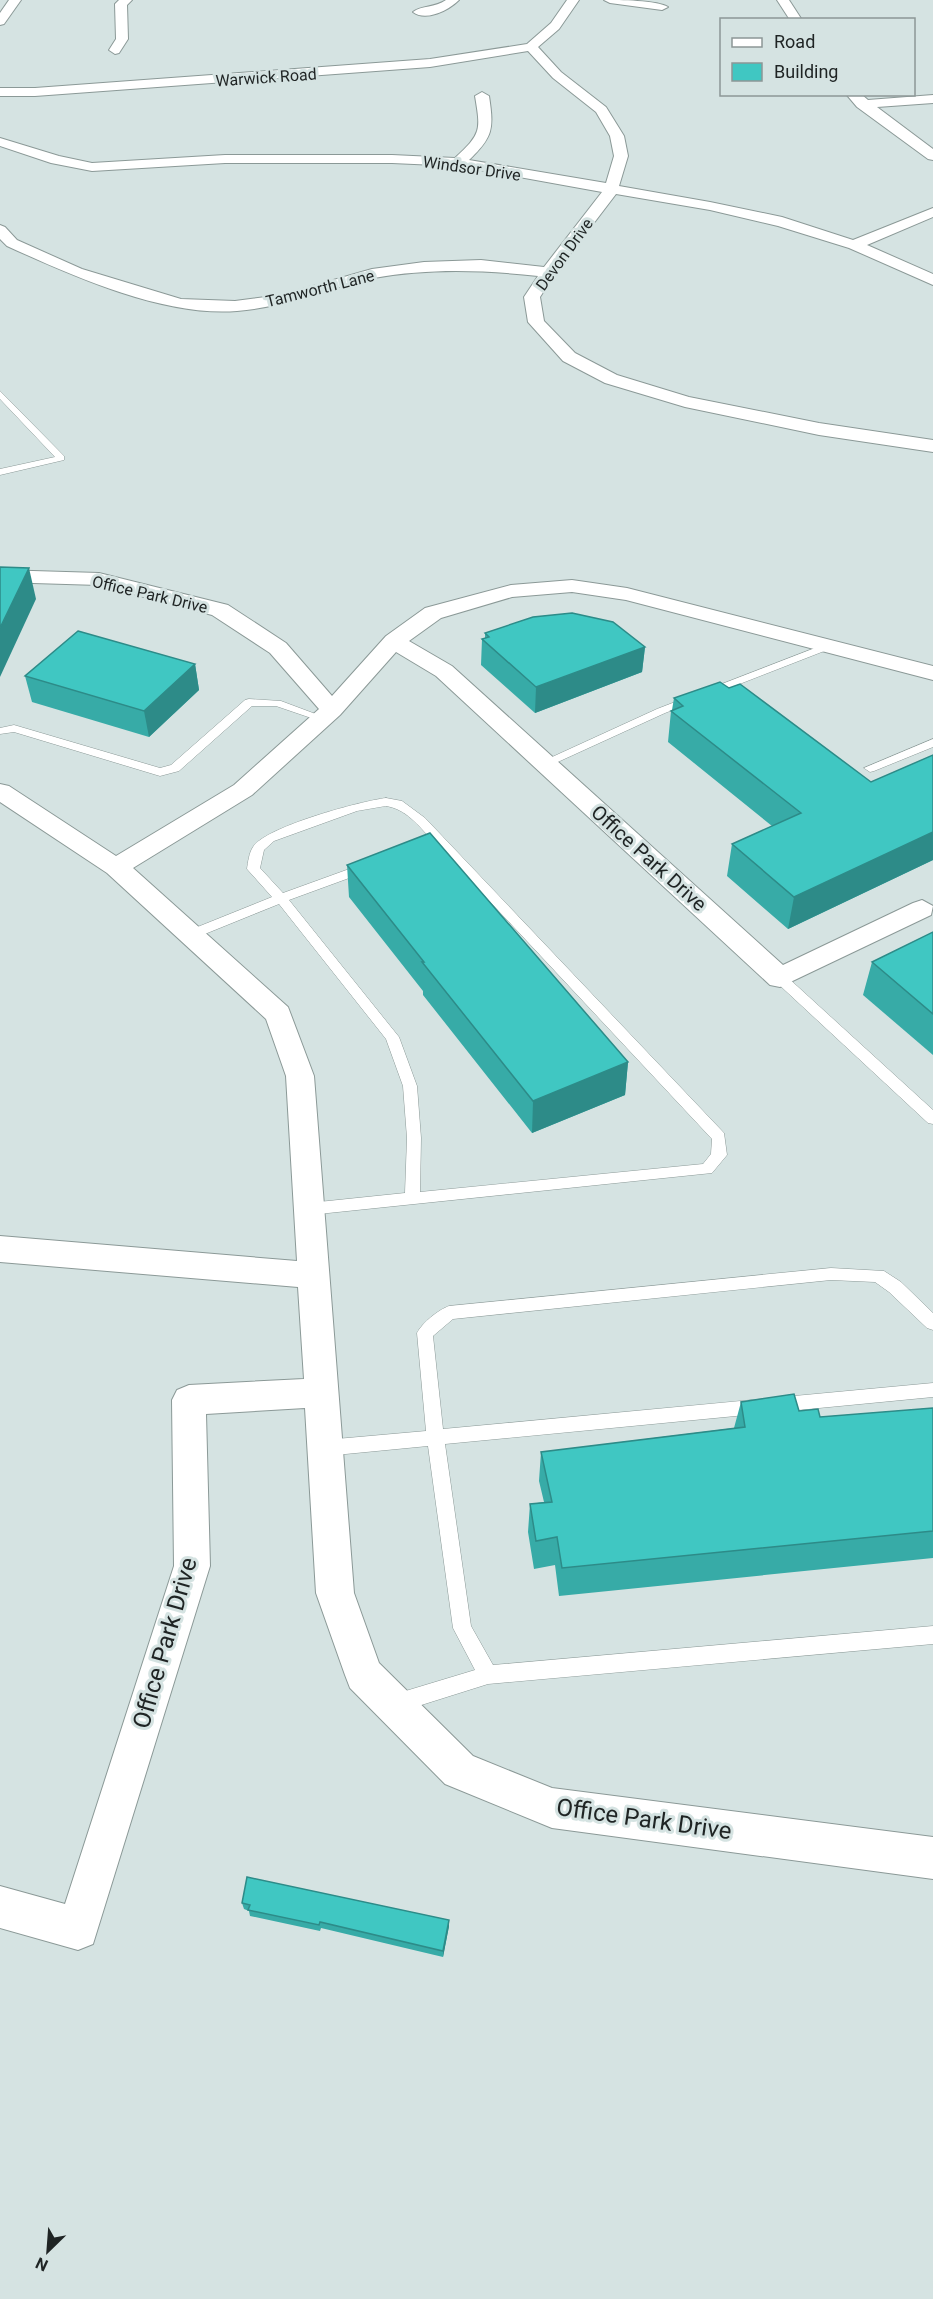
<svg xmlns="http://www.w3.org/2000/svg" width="933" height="2299" viewBox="0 0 933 2299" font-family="Roboto,sans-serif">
<rect width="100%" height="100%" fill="#d5e3e2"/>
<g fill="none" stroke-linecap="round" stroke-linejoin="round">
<defs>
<g id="service">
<polygon points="0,391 64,456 64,460 0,475 0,469 55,457 0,399"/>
<polygon points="828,643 832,644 832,648 665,713 549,766 541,766 539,763 657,709"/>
<polygon points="249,699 281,701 329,719 323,722 276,706 252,706 179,771 160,776 14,732 0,734 0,728 14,725 160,768 171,765 245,700"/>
<polygon points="933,739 933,747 874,771 870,772 864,768"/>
<path d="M386 798 402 801 425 818 724 1133 727 1155 712 1173 309 1215 304 1213 301 1209 304 1205 309 1203 405 1193 407 1138 403 1086 386 1039 279 904 195 938 190 939 183 935 185 932 272 897 247 869C248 862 249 853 253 847 265 827 361 801 386 798ZM386 806C406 809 418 825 432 840L413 846 411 849 413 852 417 853 438 846 712 1139 711 1154 703 1164 420 1192 421 1138 417 1086 399 1037 289 900 371 870 373 867 367 863 363 864 283 893 260 868 264 850 274 841 357 811Z"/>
<polygon points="780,973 785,975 933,1110 933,1124 928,1123 775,981 773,978"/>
<path d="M831 1268 884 1271 901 1282 933 1313V1330L927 1328 889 1292 875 1282 831 1280 453 1319 433 1336 443 1429 933 1383V1397L445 1444 471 1626 493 1665 933 1626V1644L488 1684 396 1713 389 1710 386 1703 389 1696 475 1670 453 1628 428 1446 325 1456 319 1453 316 1448 319 1443 325 1440 426 1431 417 1333C422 1323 438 1310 449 1306Z"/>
</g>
<g id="minor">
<polygon points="9,0 21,0 4,24 0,25 0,13"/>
<polygon points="119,0 132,0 127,5 128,39 119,53 115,54 109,50 116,39 115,4"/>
<path d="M446 0H459C449 10 426 22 413 12 422 5 435 8 446 0Z"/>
<path d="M567 0H579L559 29 538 47 561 72 606 107 624 136 628 156 619 186 710 202 782 217 853 240 933 208V217L867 245 933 274V285L849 248 778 226 710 210 616 194 555 274 540 297 544 321 575 353 617 375 689 397 819 423 933 440V452L819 435 685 407 605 383 563 361 528 322 524 297 538 276C483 270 429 268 374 278 327 288 286 307 237 311 164 317 73 276 7 246L0 239V225L5 227 17 240 82 269 181 299 235 301 281 295 372 269 424 262 481 260 544 267 602 192 458 166 392 163H225L92 171 51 163 0 146V138L59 156 92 163 225 155H392L455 158C481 134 481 131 475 96L482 92 489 96C494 129 493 137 469 160L606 183 614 156 610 136 596 112 553 78 528 51 430 67 35 96H0V88H35L430 59 527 44 551 23Z"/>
<path d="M604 0C620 0 656 0 668 7L662 10 610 3Z"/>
<polygon points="777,0 789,0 802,20 790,20"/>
<polygon points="846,94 861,94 868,100 933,95 933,103 877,107 933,149 933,160 928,159 857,107"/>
<polygon points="0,570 99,573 228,605 286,643 332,696 386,636 425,608 511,585 572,580 627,588 933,666 933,680 626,600 572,592 512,597 441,618 409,641 452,666 783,965 913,903 922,900 933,906 931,915 780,987 770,985 436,676 396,652 340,715 252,795 133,868 288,1007 314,1076 354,1593 379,1663 473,1756 552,1788 933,1837 933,1879 552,1828 445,1784 350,1688 345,1675 316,1593 305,1408 206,1414 210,1566 93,1944 78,1950 0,1928 0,1886 65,1904 174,1566 172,1400 177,1390 189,1385 304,1379 298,1287 0,1262 0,1236 297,1261 286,1076 266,1019 107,873 0,802 0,784 9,786 116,856 234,785 319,709 270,653 212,615 99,585 0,582"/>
</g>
</defs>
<use href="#service" stroke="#8b9997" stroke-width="1"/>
<use href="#minor" stroke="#8b9997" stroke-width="2"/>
<use href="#service" fill="#fff" fill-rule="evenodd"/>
<use href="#minor" fill="#fff" fill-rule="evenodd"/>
</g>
<g fill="#37aba7">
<polygon points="485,633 645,647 642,672 535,713 481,665 482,639 485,638"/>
<polygon points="195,664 199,690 149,737 32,702 25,676"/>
<polygon points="674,698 871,782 933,755 933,860 788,929 727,876 732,844 772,826 668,742 671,711 672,710"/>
<polygon points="347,865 628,1062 625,1095 532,1133 423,995 423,991 349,897"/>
<polygon points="933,932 933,1055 863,995 872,962"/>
<polygon points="741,1402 799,1411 820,1417 933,1408 933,1558 559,1596 555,1565 534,1569 528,1532 530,1504 544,1502 539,1481 541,1452 734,1428"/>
<polygon points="242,1903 449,1926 443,1957 321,1928 320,1931 250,1916 249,1911 244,1909"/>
</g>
<g fill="#2d8b88">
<polygon points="29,568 36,599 0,677 0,628"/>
<polygon points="645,647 642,672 535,713 536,687"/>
<polygon points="195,664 199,690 149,737 144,711"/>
<polygon points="933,832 933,860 788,929 794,897"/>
<polygon points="628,1062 625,1095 532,1133 533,1101"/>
<polygon points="449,1920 449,1926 443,1957 443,1951"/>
</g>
<g fill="#40c7c2" stroke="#2d8b88" stroke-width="1.5">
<polygon points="0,567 29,568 0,628"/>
<polygon points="572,613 613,622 645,647 536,687 482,639 489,637 485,633 533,617"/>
<polygon points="78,631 195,664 144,711 25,676"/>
<polygon points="720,682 729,688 740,684 871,782 933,755 933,832 794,897 732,844 801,813 671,711 683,706 674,698"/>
<polygon points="430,833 628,1062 533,1101 422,962 424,962 347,865"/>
<polygon points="933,932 933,1014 872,962"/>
<polygon points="794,1394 799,1411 818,1409 820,1417 933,1408 933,1531 562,1568 557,1537 536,1541 530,1504 552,1502 541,1452 745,1427 741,1402"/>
<polygon points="247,1877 449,1920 443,1951 320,1922 319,1925 248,1910 250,1905 242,1903"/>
</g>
<g text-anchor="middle" stroke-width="6" stroke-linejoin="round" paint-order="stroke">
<g font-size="16" fill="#1f2424" stroke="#d5e3e2">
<text transform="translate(266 77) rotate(-4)" y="6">Warwick Road</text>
<text transform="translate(472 168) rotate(8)" y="6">Windsor Drive</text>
<text transform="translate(564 254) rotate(-54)" y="6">Devon Drive</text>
<text transform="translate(320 288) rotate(-14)" y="6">Tamworth Lane</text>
<text transform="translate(150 594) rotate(13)" y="6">Office Park Drive</text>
</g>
<g font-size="20" fill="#1f2424" stroke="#d5e3e2">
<text transform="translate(649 858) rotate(42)" y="7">Office Park Drive</text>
</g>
<g font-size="24" fill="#1f2424" stroke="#d5e3e2">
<text transform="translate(165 1643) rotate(-74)" y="8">Office Park Drive</text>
<text transform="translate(644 1819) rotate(8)" y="8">Office Park Drive</text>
</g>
</g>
<rect x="720" y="18" width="195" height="78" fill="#d5e3e2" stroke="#8c9796" stroke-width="1.5"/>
<rect x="732" y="38" width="30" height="9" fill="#ffffff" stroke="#8c9796" stroke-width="1.5"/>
<text x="774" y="48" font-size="18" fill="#1f2424">Road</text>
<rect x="732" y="63" width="30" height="18" fill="#40c7c2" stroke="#8c9796" stroke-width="1.5"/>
<text x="774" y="78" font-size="18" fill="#1f2424">Building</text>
<g transform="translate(48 2251) rotate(205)" stroke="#d5e3e2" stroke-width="4.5" paint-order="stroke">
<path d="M0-4.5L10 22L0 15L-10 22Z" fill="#1f2424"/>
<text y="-9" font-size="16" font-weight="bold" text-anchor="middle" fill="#1f2424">N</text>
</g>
</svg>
